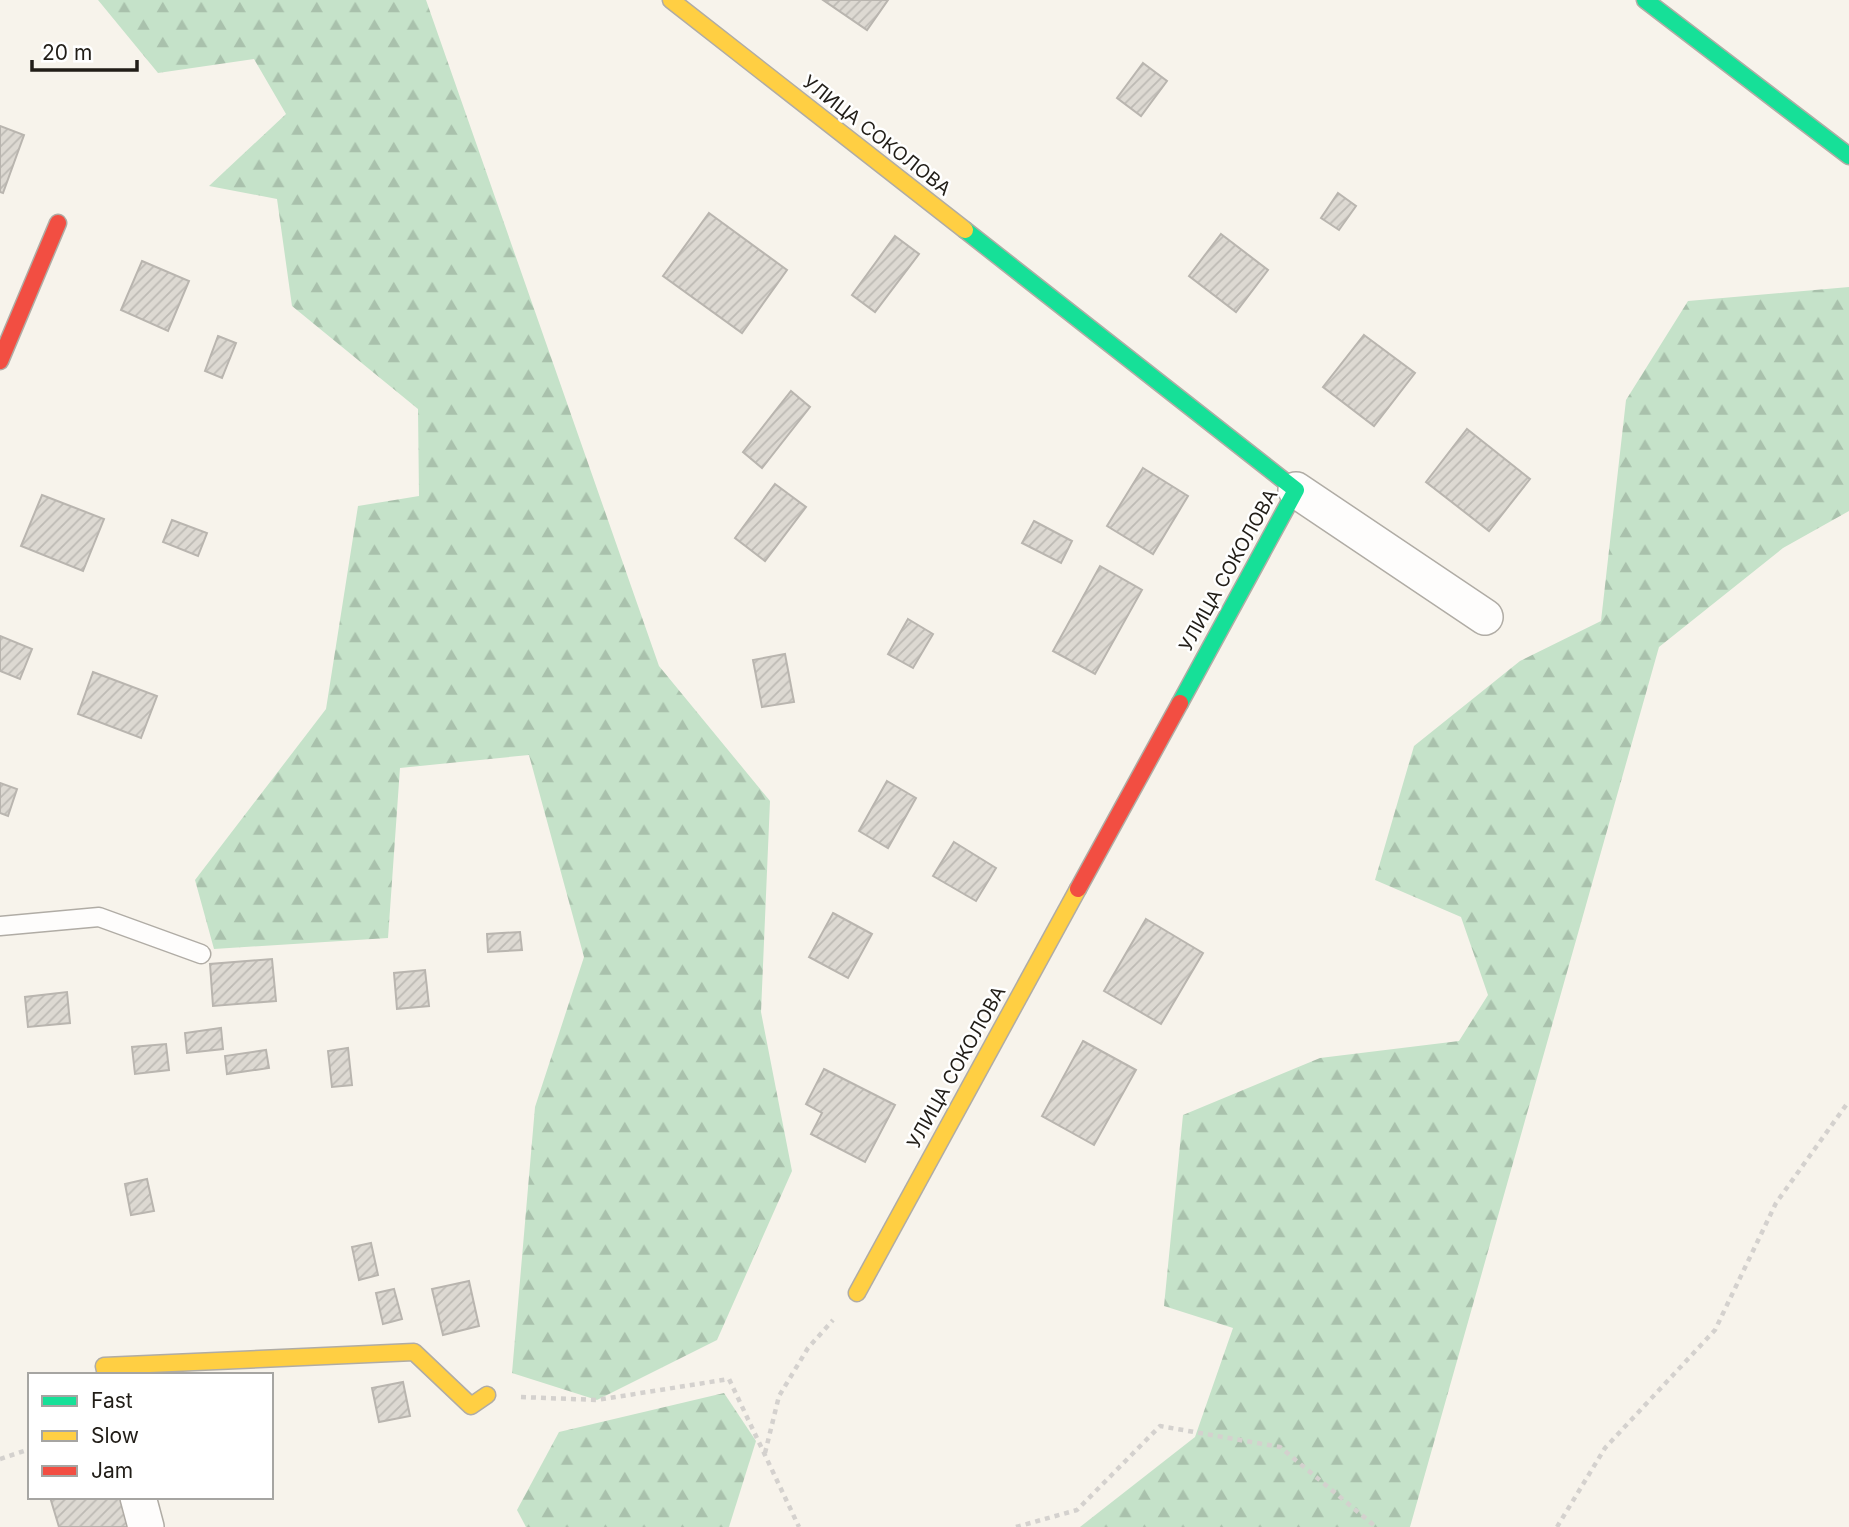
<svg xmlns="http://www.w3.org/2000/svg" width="1849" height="1527" viewBox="0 0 1849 1527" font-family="Inter,sans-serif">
<defs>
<pattern id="forest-firs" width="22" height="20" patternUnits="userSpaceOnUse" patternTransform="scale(1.75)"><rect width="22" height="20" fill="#c5e2c9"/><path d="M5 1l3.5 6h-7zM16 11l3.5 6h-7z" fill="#a9c1ac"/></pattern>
<pattern id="building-hatch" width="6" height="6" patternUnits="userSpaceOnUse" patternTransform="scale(1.75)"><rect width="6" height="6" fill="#ddd9d2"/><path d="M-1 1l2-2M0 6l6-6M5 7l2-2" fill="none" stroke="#bdbab4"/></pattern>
</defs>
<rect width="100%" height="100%" fill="#f7f3eb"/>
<g fill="url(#forest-firs)">
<polygon points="98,0 426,0 659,666 770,801 761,1012 792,1171 717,1340 597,1400 512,1373 535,1107 584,957 529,755 400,768 388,938 214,949 195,880 326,709 358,506 419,496 418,409 292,306 277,199 209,186 286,114 254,59 158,73"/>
<polygon points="1849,287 1849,511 1783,548 1659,647 1410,1527 1080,1527 1195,1437 1233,1328 1164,1306 1183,1115 1320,1058 1459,1041 1488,995 1461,917 1375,880 1414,746 1520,661 1601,621 1626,400 1688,301"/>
<polygon points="724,1393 756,1441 729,1527 526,1527 517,1510 559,1432"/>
</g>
<g fill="url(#building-hatch)" stroke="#b9b5af" stroke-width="2">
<polygon points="823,0 888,0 867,30"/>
<polygon points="1143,63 1167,81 1141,116 1117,98"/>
<polygon points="0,126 24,135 3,193 0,192"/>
<polygon points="1338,193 1356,206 1339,230 1321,218"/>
<polygon points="709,213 787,270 742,333 663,276"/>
<polygon points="1221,234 1268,270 1236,312 1189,276"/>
<polygon points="895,236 919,254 875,312 852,295"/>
<polygon points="142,261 189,281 168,331 121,310"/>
<polygon points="1364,335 1415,373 1374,426 1323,387"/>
<polygon points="218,336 236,343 222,378 205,371"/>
<polygon points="791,391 810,407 762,468 743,452"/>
<polygon points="1467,429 1530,479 1489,531 1426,482"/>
<polygon points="1143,468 1188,496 1153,554 1107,526"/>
<polygon points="775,484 806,507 765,561 735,538"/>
<polygon points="42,495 104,519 83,571 21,546"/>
<polygon points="172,520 207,533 198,556 163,542"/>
<polygon points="1034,521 1072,541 1061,563 1022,543"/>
<polygon points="1100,566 1142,590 1095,674 1053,651"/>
<polygon points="908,619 933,634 913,668 888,654"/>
<polygon points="0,636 32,649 20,679 0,671"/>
<polygon points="785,654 794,702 762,707 753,660"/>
<polygon points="93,672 157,696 141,738 78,714"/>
<polygon points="887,781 916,798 888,848 859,831"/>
<polygon points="0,783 17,789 8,816 0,813"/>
<polygon points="954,842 996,868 976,901 933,876"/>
<polygon points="833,913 872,934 848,978 809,957"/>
<polygon points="1146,919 1203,953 1161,1024 1104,991"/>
<polygon points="520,932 522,950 488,952 487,934"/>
<polygon points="272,959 276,1001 213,1006 210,964"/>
<polygon points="425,970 429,1006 397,1009 394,973"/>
<polygon points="67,992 70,1023 28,1027 25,997"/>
<polygon points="221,1028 223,1049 187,1053 185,1033"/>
<polygon points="1083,1041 1136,1070 1094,1145 1042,1116"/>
<polygon points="166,1044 169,1070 135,1074 132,1047"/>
<polygon points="348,1048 352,1085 332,1087 328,1051"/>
<polygon points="266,1050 269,1068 227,1074 225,1056"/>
<polygon points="824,1069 895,1105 865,1162 811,1134 822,1113 806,1104"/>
<polygon points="147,1179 154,1211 131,1215 125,1184"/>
<polygon points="371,1243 378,1275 359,1280 352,1247"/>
<polygon points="469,1281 479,1326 443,1335 432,1289"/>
<polygon points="394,1289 402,1319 383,1324 376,1293"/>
<polygon points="403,1382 410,1416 379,1422 372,1388"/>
<polygon points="50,1497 120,1497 129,1527 59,1527"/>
</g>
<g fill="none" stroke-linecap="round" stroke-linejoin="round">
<defs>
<polyline id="lane" points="0,926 99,917 201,954"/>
<g id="street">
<polyline points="1296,490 1485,617"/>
<polyline points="138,1497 146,1527"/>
</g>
<g id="fast">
<polyline points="1645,0 1849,156"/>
<polyline points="965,230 1296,490 1180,703"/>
</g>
<g id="slow">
<polyline points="671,0 965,230"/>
<polyline points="857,1293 1078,889"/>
<polyline points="106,1375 104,1366 414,1352 471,1406 487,1395"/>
</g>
<g id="jam">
<polyline points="0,361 58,223"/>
<polyline points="1078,889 1180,703"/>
</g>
</defs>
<use href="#lane" stroke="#b0aca5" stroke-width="21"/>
<use href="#street" stroke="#b0aca5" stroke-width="38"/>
<use href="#fast" stroke="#b0aca5" stroke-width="19"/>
<use href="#slow" stroke="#b0aca5" stroke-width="19"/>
<use href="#jam" stroke="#b0aca5" stroke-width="19"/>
<g stroke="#d4d1ce" stroke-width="4.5" stroke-dasharray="5 5" stroke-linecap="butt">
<polyline points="521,1397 597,1400 729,1379 799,1527"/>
<polyline points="765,1453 779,1396 808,1348 833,1320"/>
<polyline points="0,1459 30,1449"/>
<polyline points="1016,1527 1077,1510 1160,1426 1280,1447 1376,1527"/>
<polyline points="1557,1527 1605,1448 1715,1330 1776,1203 1849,1101"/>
</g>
<use href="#lane" stroke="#fefdfc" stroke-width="18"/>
<use href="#street" stroke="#fefdfc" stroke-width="35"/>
<use href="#fast" stroke="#16e098" stroke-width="16"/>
<use href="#slow" stroke="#ffcf43" stroke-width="16"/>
<use href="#jam" stroke="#f24e42" stroke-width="16"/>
</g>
<g text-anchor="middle" stroke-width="5" stroke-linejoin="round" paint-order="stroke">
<g font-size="19" fill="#211d17" stroke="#fff">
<text transform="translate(877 135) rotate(38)" y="7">УЛИЦА СОКОЛОВА</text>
<text transform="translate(1228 570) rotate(-61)" y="7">УЛИЦА СОКОЛОВА</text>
<text transform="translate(956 1067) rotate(-61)" y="7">УЛИЦА СОКОЛОВА</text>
</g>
</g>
<rect x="28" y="1373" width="245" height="126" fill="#ffffff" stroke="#a6a5a2" stroke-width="2"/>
<rect x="42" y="1396" width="35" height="10" fill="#16e098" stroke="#a6a5a2" stroke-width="2"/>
<text x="91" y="1408" font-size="21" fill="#211d17">Fast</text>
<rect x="42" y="1431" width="35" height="10" fill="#ffcf43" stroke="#a6a5a2" stroke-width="2"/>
<text x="91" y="1443" font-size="21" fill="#211d17">Slow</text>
<rect x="42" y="1466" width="35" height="10" fill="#f24e42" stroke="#a6a5a2" stroke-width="2"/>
<text x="91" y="1478" font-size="21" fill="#211d17">Jam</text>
<path d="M32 60v10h105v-10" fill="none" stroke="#211d17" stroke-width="3.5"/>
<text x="42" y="60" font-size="21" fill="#211d17" stroke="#ffffff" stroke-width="5" paint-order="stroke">20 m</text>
</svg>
